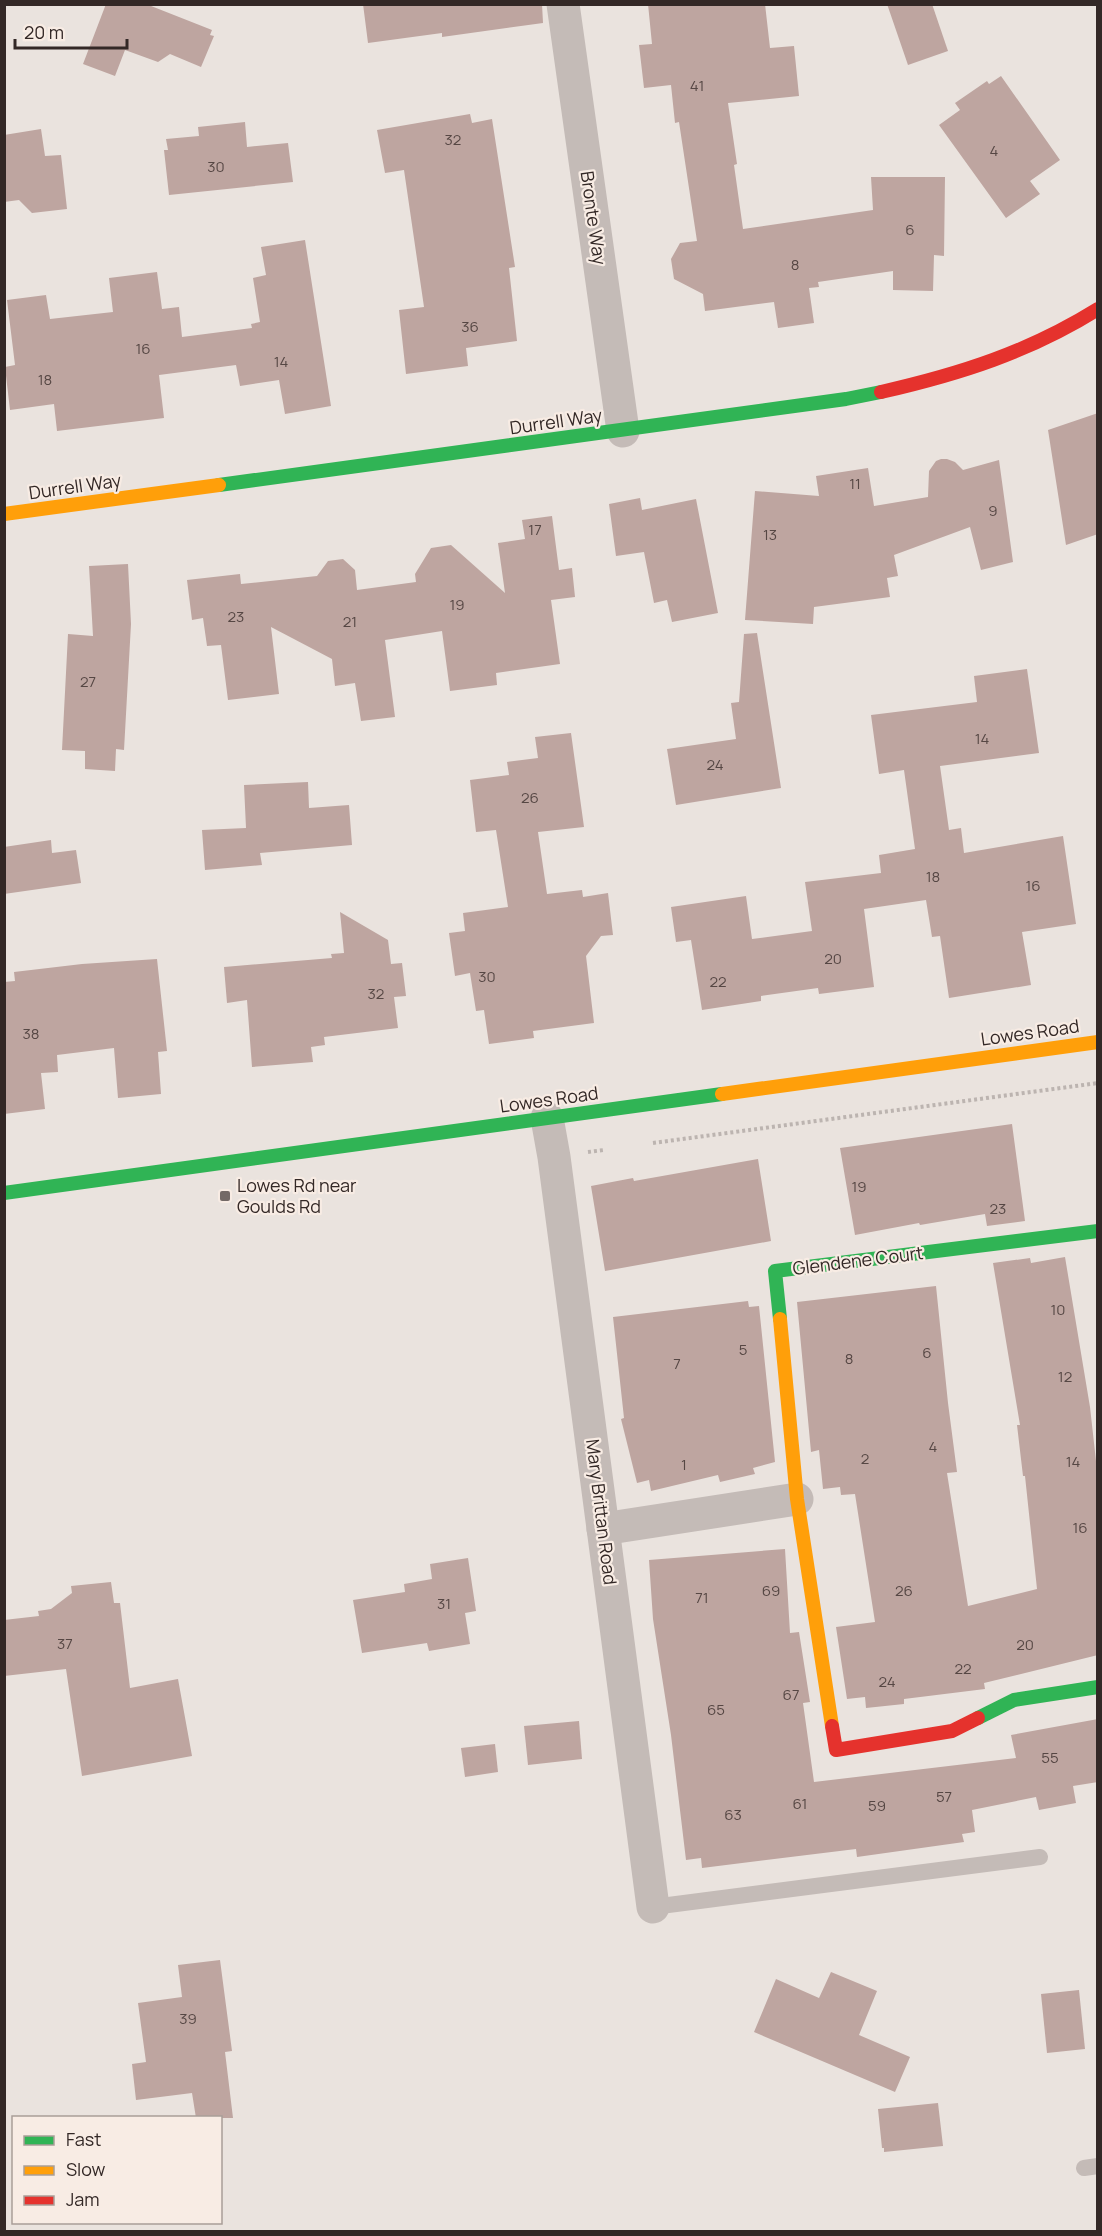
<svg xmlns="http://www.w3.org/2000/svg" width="1102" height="2236" viewBox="0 0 1102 2236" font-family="Manrope,sans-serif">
<rect width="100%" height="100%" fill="#eae3de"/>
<g fill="#bea5a0">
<polygon points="106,4 146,4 212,30 210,35 214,36 201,67 170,54 158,62 125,50 115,76 83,64"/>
<polygon points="363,4 542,4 543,23 442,37 442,33 368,43"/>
<polygon points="648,4 765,4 770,48 794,46 799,96 728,103 737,164 734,165 743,229 873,210 871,177 945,177 944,256 934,255 933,291 893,290 893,271 818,282 819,287 809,288 814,323 778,328 774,302 705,311 703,294 674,279 671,259 680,243 697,241 679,122 675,123 671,85 644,88 639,45 652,44"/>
<polygon points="887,4 932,4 948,51 908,65"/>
<polygon points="1001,76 1060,160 1030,181 1040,194 1006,218 939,125 960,110 955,103 987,81 989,84"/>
<polygon points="470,114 472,123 492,119 515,267 509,268 517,341 466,348 468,366 406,374 399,310 424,307 404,170 385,173 377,130"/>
<polygon points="245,122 247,147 288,143 293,182 169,195 164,150 168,150 166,139 199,136 198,127"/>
<polygon points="41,129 45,156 61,155 67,209 32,213 19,200 4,202 4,135"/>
<polygon points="305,240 331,406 285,414 279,380 240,386 236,365 159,375 164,418 57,431 54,404 10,410 5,367 15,365 7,300 46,295 50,319 113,312 109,278 157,272 162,309 179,307 182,337 252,328 251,324 260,322 253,278 266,275 261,247"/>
<polygon points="1098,413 1098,534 1066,545 1048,430"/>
<polygon points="941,459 947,459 955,462 963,470 999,460 1013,562 981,570 970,527 894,555 898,576 887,578 890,597 814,607 813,624 745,620 755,491 819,496 816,476 868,468 874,506 928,497 929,471 936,461"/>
<polygon points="640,498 642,510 696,499 718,613 672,622 667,600 654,603 644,552 616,556 609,504"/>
<polygon points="552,516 559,570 572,568 575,597 551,600 560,664 496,673 497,685 450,691 442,631 385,640 395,717 361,721 355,683 335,686 332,659 271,627 279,694 228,700 221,645 207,646 203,618 192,620 187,580 240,574 241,584 317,576 328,561 343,559 355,570 357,590 416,582 415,574 431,548 451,545 505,593 498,543 525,539 522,520"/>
<polygon points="128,564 131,624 124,750 116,749 115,771 85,769 85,751 62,750 68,634 93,636 89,566"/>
<polygon points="757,633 781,788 676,805 667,749 736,739 731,703 739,702 744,634"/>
<polygon points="1027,669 1039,753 940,766 949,830 961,828 964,853 1063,836 1076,924 1022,932 1031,985 949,998 940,936 932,937 926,900 864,909 874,987 819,994 818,988 761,996 761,1001 702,1010 691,940 676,942 671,907 746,896 752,939 812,931 805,882 881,873 879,855 915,849 904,770 879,774 871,715 977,702 974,676"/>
<polygon points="571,733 584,827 538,832 547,894 582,890 583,897 608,893 613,935 601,936 586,956 594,1023 533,1031 534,1038 489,1044 484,1010 476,1011 470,973 455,976 449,933 465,931 463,913 508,907 496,830 476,832 470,780 509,775 507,762 538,758 535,737"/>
<polygon points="308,782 309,808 349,805 352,845 260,853 262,865 205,870 202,830 246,828 244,785"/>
<polygon points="51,840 52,853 76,850 81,883 4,894 4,847"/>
<polygon points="340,912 388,940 391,964 402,963 406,996 394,997 398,1028 324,1037 325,1045 311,1047 313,1062 252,1067 247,1000 227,1003 224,967 332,958 331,954 344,953"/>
<polygon points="157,959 167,1051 158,1052 161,1094 118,1098 114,1048 57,1055 58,1072 41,1073 45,1109 4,1114 4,982 15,981 14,972 82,964"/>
<polygon points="1012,1124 1025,1221 987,1226 985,1214 920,1225 919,1223 855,1235 840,1148"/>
<polygon points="758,1159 771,1241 605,1271 591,1186 633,1178 634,1181"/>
<polygon points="1065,1257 1090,1407 1098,1479 1098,1655 984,1683 985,1689 904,1699 904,1704 866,1708 865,1697 847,1699 836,1627 875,1622 855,1494 841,1495 840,1487 823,1489 819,1450 811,1452 797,1302 936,1286 948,1403 957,1472 947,1473 968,1606 1037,1589 1025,1476 1023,1476 1017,1425 1020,1425 993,1263 1030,1258 1031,1263"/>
<polygon points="748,1301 749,1307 759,1306 775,1462 753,1468 755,1474 720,1482 718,1475 651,1491 649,1480 637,1483 621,1419 624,1418 613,1317"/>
<polygon points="785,1549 790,1633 799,1632 810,1702 803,1703 814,1782 1016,1758 1011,1735 1098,1719 1098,1782 1073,1786 1076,1803 1039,1810 1036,1797 972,1810 975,1832 962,1834 964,1842 857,1857 856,1849 702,1868 701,1858 686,1860 671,1735 653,1619 649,1560"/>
<polygon points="468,1558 476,1611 465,1613 470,1644 429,1651 427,1643 362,1653 353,1600 405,1592 404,1584 432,1579 430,1564"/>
<polygon points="111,1582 114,1603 120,1603 130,1688 178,1679 192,1756 82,1776 66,1669 4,1676 4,1620 39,1616 38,1611 51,1609 72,1593 71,1586"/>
<polygon points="579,1721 582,1759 528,1765 524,1726"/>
<polygon points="495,1744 498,1772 465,1777 461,1748"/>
<polygon points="220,1960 232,2051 225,2052 233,2118 196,2118 192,2093 136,2100 132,2064 146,2062 138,2003 182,1997 178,1965"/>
<polygon points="831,1972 877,1991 859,2035 910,2057 895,2092 754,2032 776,1979 819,1998"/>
<polygon points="1079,1990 1085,2049 1047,2053 1041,1994"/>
<polygon points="938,2103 943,2146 884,2152 884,2148 882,2148 878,2109"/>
</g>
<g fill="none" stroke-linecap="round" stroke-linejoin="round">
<g stroke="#bcb4b0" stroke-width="4" stroke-dasharray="3 3" stroke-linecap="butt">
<polyline points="653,1143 1098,1083"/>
<polyline points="588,1152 604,1150"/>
</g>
<g stroke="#c4bbb7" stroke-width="16">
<polyline points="653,1907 1040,1857"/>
<polyline points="1084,2168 1098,2166"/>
</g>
<g stroke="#c4bbb7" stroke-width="33">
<polyline points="563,4 623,431"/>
<polyline points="547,1118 554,1157 653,1907"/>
<polyline points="603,1529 797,1499"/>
</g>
<g stroke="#30b455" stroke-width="14">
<polyline points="219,485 846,399 881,392"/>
<polyline points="4,1193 722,1094"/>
<polyline points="780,1319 775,1271 1098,1231"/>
<polyline points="978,1718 1014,1700 1098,1687"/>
</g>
<g stroke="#ff9f0a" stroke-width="14">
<polyline points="4,514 219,485"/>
<polyline points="722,1094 1098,1042"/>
<polyline points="780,1319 797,1499 832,1726"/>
</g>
<g stroke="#e5322d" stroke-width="14">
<path d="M881 392C960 374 1029 352 1098 309"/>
<polyline points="832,1726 836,1750 952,1731 978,1718"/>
</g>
</g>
<rect fill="#736966" stroke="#f8ece4" stroke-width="2" x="219" y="1190" width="12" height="12" rx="3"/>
<g text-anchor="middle" stroke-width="4.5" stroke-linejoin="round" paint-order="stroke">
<g font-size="15" fill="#564744">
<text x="697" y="91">41</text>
<text x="453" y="145">32</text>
<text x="994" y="156">4</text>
<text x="216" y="172">30</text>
<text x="910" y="235">6</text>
<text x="795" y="270">8</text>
<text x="470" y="332">36</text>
<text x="143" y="354">16</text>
<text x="281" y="367">14</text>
<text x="45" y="385">18</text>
<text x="855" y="489">11</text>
<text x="993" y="516">9</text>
<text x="535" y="535">17</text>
<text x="770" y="540">13</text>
<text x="457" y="610">19</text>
<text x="236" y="622">23</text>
<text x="350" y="627">21</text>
<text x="88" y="687">27</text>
<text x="982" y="744">14</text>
<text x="715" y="770">24</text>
<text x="530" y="803">26</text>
<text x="933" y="882">18</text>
<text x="1033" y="891">16</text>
<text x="833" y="964">20</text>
<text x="487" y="982">30</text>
<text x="718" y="987">22</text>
<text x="376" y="999">32</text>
<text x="31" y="1039">38</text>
<text x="859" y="1192">19</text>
<text x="998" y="1214">23</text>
<text x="1058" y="1315">10</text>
<text x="743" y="1355">5</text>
<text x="927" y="1358">6</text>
<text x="849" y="1364">8</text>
<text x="677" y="1369">7</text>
<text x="1065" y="1382">12</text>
<text x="933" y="1452">4</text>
<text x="865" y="1464">2</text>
<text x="1073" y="1467">14</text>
<text x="684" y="1470">1</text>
<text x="1080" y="1533">16</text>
<text x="771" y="1596">69</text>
<text x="904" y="1596">26</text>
<text x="702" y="1603">71</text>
<text x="444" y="1609">31</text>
<text x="65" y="1649">37</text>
<text x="1025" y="1650">20</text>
<text x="963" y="1674">22</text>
<text x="887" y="1687">24</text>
<text x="791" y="1700">67</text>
<text x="716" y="1715">65</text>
<text x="1050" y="1763">55</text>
<text x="944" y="1802">57</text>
<text x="800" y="1809">61</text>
<text x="877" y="1811">59</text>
<text x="733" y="1820">63</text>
<text x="188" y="2024">39</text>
</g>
<g font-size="18" fill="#332826" stroke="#f8ece4">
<text transform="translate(593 218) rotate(82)" y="6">Bronte Way</text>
<text transform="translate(556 422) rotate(-8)" y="6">Durrell Way</text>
<text transform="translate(75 487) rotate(-8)" y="6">Durrell Way</text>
<text transform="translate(1030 1033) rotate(-8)" y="6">Lowes Road</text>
<text transform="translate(549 1100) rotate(-8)" y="6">Lowes Road</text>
<text transform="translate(858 1261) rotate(-7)" y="6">Glendene Court</text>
<text transform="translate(601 1512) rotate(83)" y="6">Mary Brittan Road</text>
</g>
<g font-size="18" fill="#332826" stroke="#f8ece4" text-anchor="start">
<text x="237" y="1192">Lowes Rd near<tspan x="237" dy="21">Goulds Rd</tspan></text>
</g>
</g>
<rect width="1102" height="2236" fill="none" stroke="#332826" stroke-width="12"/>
<rect x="12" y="2116" width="210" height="108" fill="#f8ece4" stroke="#a99e98" stroke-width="1.5"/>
<rect x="24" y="2136" width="30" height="9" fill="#30b455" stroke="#a99e98" stroke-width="1.5"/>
<text x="66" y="2146" font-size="18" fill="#332826">Fast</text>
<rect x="24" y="2166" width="30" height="9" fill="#ff9f0a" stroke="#a99e98" stroke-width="1.5"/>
<text x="66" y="2176" font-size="18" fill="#332826">Slow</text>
<rect x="24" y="2196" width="30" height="9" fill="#e5322d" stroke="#a99e98" stroke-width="1.5"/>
<text x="66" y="2206" font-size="18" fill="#332826">Jam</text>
<path d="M15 39v9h112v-9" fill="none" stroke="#332826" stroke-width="3"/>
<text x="24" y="39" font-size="18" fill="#332826" stroke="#f8ece4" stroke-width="4.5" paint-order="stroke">20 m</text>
</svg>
